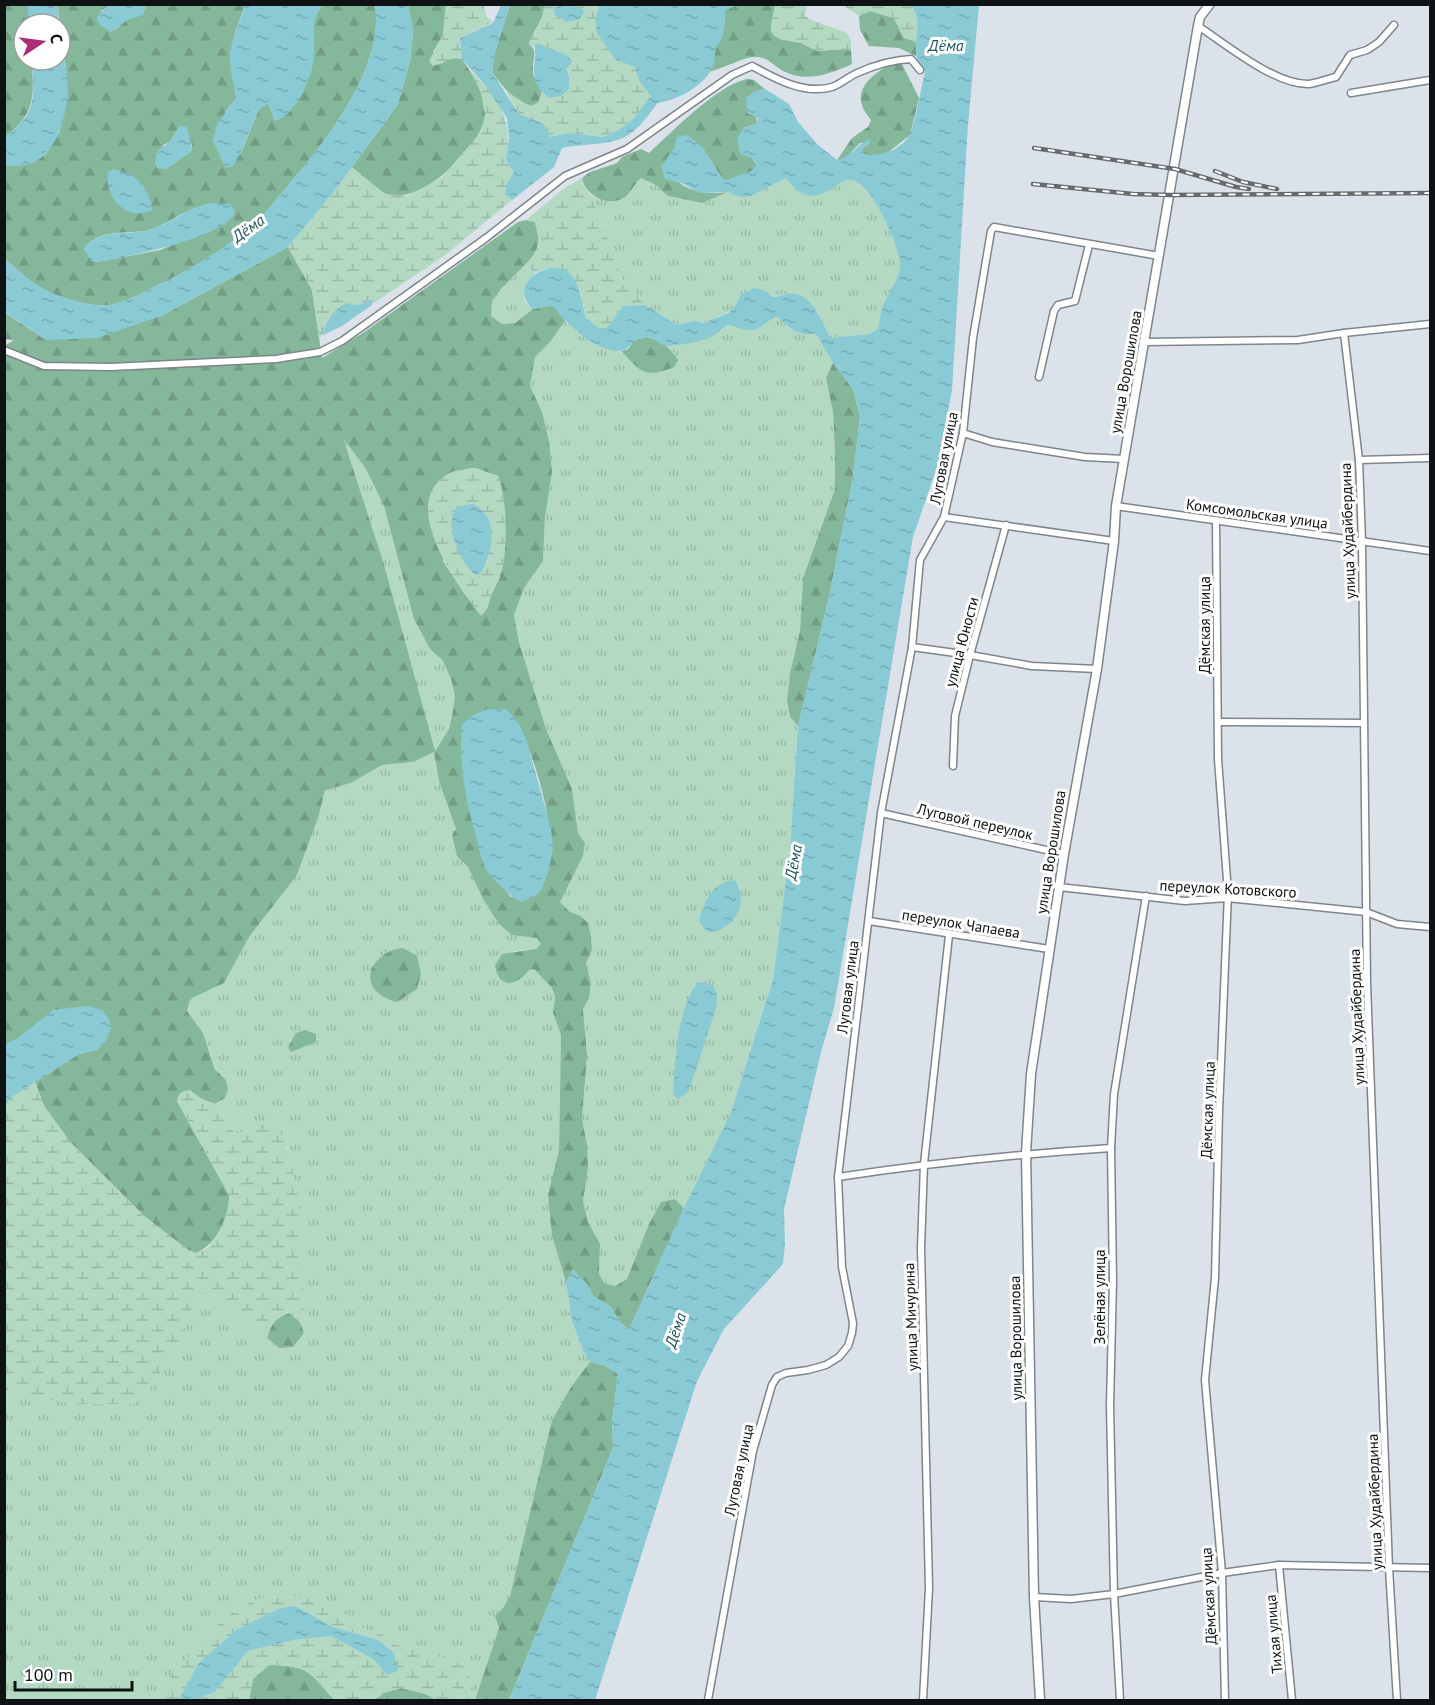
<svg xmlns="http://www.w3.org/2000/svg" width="1435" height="1705" viewBox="0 0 1435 1705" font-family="'PT Sans',sans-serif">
<defs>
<pattern id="grass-tufts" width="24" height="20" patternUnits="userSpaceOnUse" patternTransform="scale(1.5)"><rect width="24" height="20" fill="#b3d9c2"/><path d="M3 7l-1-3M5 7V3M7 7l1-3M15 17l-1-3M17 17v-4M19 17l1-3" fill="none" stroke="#99b9a6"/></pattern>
<pattern id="forest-firs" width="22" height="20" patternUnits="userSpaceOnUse" patternTransform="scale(1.5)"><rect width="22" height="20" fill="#85b79a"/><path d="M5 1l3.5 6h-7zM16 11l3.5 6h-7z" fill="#729c84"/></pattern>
<pattern id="wetland-marsh" width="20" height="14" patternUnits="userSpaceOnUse" patternTransform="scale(1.5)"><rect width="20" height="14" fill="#b3d9c2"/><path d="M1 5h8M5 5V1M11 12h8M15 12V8" fill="none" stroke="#99b9a6"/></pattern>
<pattern id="water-ripples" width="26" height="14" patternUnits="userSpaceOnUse" patternTransform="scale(1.5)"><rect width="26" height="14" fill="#89cad5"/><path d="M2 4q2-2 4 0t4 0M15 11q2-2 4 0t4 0" fill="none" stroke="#75acb6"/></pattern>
</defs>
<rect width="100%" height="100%" fill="#dbe2ea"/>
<g fill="url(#grass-tufts)">
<path d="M641 178 656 185 668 196 702 203 728 192C749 200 767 188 786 178 799 196 813 201 833 188 838 185 843 180 849 180 870 178 899 245 900 263 901 277 888 293 883 306 880 313 880 321 878 329L869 334 831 338 818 312 785 294 772 297 766 291 740 296 735 306 728 312 704 323 694 321 677 325 645 305 620 276 613 251 590 195 600 199 625 196Z"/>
<polygon points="524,266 536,272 527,283 524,301 533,309 515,323 502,324 491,316 492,301 502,288"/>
<path d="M778 317C789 328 798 336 814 334L818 337 833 363 826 378 833 412 835 453V489L803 578 800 631 790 673 787 700 790 717 798 726 790 849 773 980 731 1112 684 1208 675 1199 661 1202 649 1224 627 1279 615 1286 604 1283 599 1275 600 1244 588 1222 583 1201 587 1145 582 1119 587 1055 583 1009 589 998 591 983 586 963 592 950 591 936 588 923 581 916 570 912 560 902 583 856 585 843 578 833 572 789 546 729 519 642 514 615 524 588 543 561 545 517 542 412 530 387 535 357 550 342 565 321C576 330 587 341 601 346 611 350 619 349 627 357L675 354 664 345 674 346 713 336 728 325 738 326Z"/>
<path d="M342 436 366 469 384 506 414 619 430 649 443 661 451 679 455 696 452 716 449 729 434 752 439 781 456 829 452 835 457 855 468 867 483 899 537 938 542 944 536 949 514 951 524 977 529 970 534 969 552 988 555 996 553 1013 561 1035 559 1150 549 1195 552 1236 566 1282 572 1321 583 1350 590 1362 571 1387 552 1420 510 1596 503 1608 495 1616 499 1628 475 1700H467C475 1687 471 1674 462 1664L391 1643 382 1634 369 1631 357 1626 353 1619 322 1601 294 1596 258 1599 235 1610 216 1626 171 1675 159 1700H5L4 1390 28 1391 71 1404H133L181 1336 194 1303 202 1294 218 1299 279 1348 304 1333 300 1322 304 1311 298 1199 287 1147 251 1130 237 1134 229 1128 225 1098 228 1089 226 1080 216 1069 203 1033 187 1011 190 999 224 983 249 937 297 875 319 815 325 789 351 783 382 765 413 762 383 561Z"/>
</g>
<g fill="url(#forest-firs)" fill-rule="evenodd">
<path d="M5 5H28V24H24V60H31C35 95 35 115 5 137Z"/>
<path d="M58 5H109L101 11 115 30 127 19 142 15 147 5H245L236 30 230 54 236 98 226 111 213 140 226 168 241 153 259 109 268 103 275 121C285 109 304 89 309 76 319 55 305 19 324 5H375C385 67 325 143 286 188 277 198 269 210 259 219 227 248 192 270 152 288 139 295 125 302 110 305 91 308 56 297 40 287 27 280 16 268 5 259L4 166 32 163 46 154 60 131 66 66 60 41ZM179 127C208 156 182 152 166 169L163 145 170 142ZM211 203 224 224 160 250 97 262 84 249C98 229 123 234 145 231 161 228 174 217 188 211 195 207 204 206 211 203Z"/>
<path d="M408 5H446L443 35 433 52 441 64C448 58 453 57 462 59 473 75 487 97 485 117 481 147 417 210 384 193 373 187 362 175 352 167L397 106 410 62 413 30Z"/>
<path d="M510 5H544C545 20 533 29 529 44 538 52 533 57 533 67 532 77 537 84 542 92L539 101 533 106C514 102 503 87 492 72L494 55Z"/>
<path d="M737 5H775L771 26 772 34 780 39 801 43 817 51 844 49 851 51 852 64C830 74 806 83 783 71 773 65 767 56 754 57 744 57 721 69 709 72 714 64 713 57 716 48 723 32 725 28 725 10Z"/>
<polygon points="870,11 894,18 904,38 917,42 916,56 899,48 869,46 860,30 859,16"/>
<path d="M892 63 902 64 919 98 910 135 886 154 874 156 863 154V148L870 143H860L845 159 837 160 852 138 868 127 871 120C848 93 868 77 892 63Z"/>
<path d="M747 79 754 80 765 89 754 92 757 123 744 128 752 158 757 165 752 171 724 181 702 147 674 149 662 166C682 189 697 196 728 192L702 203 668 196 656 185 641 178C635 183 631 192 625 197 609 208 585 196 582 178L590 172 617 163 622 157 641 149 649 153C673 131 716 86 747 79Z"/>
<path d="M526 220 535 222 539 240 535 255 502 288 492 301 491 316 502 324 515 323 533 309 552 305 558 309 565 321 550 342 535 357 530 386 542 412 549 442 552 472 545 517 543 561 524 588 514 615 519 642 546 729 572 789 578 833 585 843 583 856 560 902 570 912 581 916 588 923 591 936 592 950 586 963 591 983 589 998 583 1009 587 1055 582 1119 587 1145 588 1167 583 1201 588 1222 600 1244 599 1274 604 1283 615 1286 627 1279 649 1224 661 1202 675 1199 684 1208 629 1330 619 1321 611 1307 593 1296 587 1284 573 1270 566 1282 552 1236 548 1195 559 1150 561 1035 553 1013 555 996 552 988 534 969 529 970C516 987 498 989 495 965L502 954 536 949 541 944 537 938 512 935 499 924 483 899 468 867 457 856 452 835 456 829 439 781 434 752 413 762 382 765 351 783 325 790 319 815 297 875 249 937 224 983 190 999 187 1011 203 1033 215 1069 226 1080 228 1090 225 1098 215 1104 202 1099 177 1101 229 1195C230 1217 216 1245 196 1253L188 1250 144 1216 71 1143 44 1106 35 1082 79 1054 99 1049 17 1039 5 1045 4 346 14 340 5 339 4 312 46 340 161 316 288 247 312 290 322 358 363 333 518 222ZM343 438 366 469 384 506 414 619 430 649 443 661 451 679 455 696 452 716 449 729 435 751 383 561ZM475 468 498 476 500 577 492 593 466 596 443 561 466 469ZM516 719C536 760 570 859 535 896L511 897 502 886Z"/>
<path d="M645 337C658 338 672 349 678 360L674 367C645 379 641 372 621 351L628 349 634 341Z"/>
<polygon points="833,363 853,389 860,417 853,477 829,597 798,726 790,717 787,700 790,673 800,631 803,578 835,489 835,453 833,412 826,378"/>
<path d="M403 948 417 956 421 974 417 989 397 1002C390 1000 381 997 376 991 359 972 383 949 403 948Z"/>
<polygon points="305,1030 316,1034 316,1042 291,1052 288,1047 296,1033"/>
<path d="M289 1313 300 1322 304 1333 293 1347 279 1348 267 1338C271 1324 275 1318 289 1313Z"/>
<polygon points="590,1362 604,1365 618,1374 612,1421 613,1448 509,1700 475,1700 499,1628 495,1616 503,1608 510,1596 552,1420 571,1387"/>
<path d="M269 1665C312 1666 308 1672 335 1700H249L253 1679Z"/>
<polygon points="401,1688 426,1694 436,1700 374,1700 386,1692"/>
</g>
<g fill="url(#wetland-marsh)" fill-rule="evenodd">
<path d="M600 4 595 17 628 64 634 67 641 84 652 96 633 119 619 130 604 137 569 133 550 137 528 118 519 114 506 91 526 104 533 106 539 101 542 92 545 96 566 69V55L535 45 534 48 529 44C533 29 545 20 544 5Z"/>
<path d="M446 5H484L486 16 493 22 460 38 462 59C447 57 446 63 433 66L429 61 443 35Z"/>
<polygon points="775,5 807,5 805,15 809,19 847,33 851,41 851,51 844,49 817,51 801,43 780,39 772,34 771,26"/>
<path d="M843 5H911C918 16 919 29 917 42L904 38 894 18 870 11 859 16Z"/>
<path d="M470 70C500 100 512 117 507 160L514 172 506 185 505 194 512 200 444 256 374 303 370 300C366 302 361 305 356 305 348 305 354 302 346 305 335 308 324 323 323 335L319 338 312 290 288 247 352 167 385 194 407 196 441 178 481 132 485 115 481 92Z"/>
<path d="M582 178 583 184 590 195 613 251 620 276 645 305 623 306 607 329 599 328 586 318 580 289 546 269 536 272 524 266C539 250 541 243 535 222L526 220 562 190Z"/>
<path d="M474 468 498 476C507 498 507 536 504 560 503 572 497 581 493 591 488 602 491 607 481 616 458 586 393 499 452 472 458 469 467 469 474 468ZM453 536 488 551 487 562 466 566Z"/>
<path d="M35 1082 44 1106 71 1143 144 1216 188 1250 196 1253C200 1251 206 1250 209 1246 220 1234 230 1211 229 1195L177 1101 179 1094 184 1091 190 1090 202 1099 215 1104 225 1098 229 1128 237 1133 251 1130 263 1121 278 1128C305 1183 301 1251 304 1311L300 1322 289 1313C275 1318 271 1324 267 1338L219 1300 202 1294 194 1303 181 1336 148 1393 133 1404H71L35 1397 28 1391 5 1390 4 1106 12 1097Z"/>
<path d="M294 1596 322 1601 353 1619 357 1626 369 1631 382 1634 391 1643 462 1664C471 1674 475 1687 467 1700H436L426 1694 402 1688 386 1692 374 1700H335C308 1672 312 1666 269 1665L253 1679 249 1700H201L202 1696 214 1693 248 1651 294 1640 331 1636 373 1659 387 1675 378 1640 333 1627 295 1606 197 1665 179 1700H159L171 1675 216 1626 235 1610 258 1599Z"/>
</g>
<g fill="url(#water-ripples)">
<polygon points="109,4 147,4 147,5 142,15 127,20 111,32 101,26 96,18"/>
<polygon points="567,4 582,9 584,13 579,20 567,22 555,15 553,8"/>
<rect x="28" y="5" width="30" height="19"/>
<path d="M245 5H324C308 17 316 41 314 58 311 79 297 114 275 121L268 103 259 109 241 152 233 166 226 168 213 140 217 124 236 98C234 83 229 69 230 55 232 37 241 21 245 5Z"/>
<path d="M375 5H408L413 30 410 62 397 106 335 190 288 247 161 316 97 338 46 340 5 312V259C16 268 27 280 40 287 56 297 91 308 110 305 125 302 139 295 152 288 192 270 227 248 259 219 269 210 277 198 286 188 325 143 385 67 375 5Z"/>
<path d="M501 5H510L494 55 492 72 519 114 544 124 550 137 569 133 604 137 619 130 633 119 651 96 641 84 634 67 615 59 597 33 595 17 600 5H737L725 10C725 19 725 28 722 38 720 42 717 46 716 50 714 55 715 60 714 64 707 85 678 100 658 103 651 111 645 121 637 128 618 148 587 142 562 148L554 167 512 200 505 194 506 185 514 172 506 160 509 139 507 118 485 85 462 59 460 38 493 23Z"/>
<path d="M911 5H979L968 125 952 390 938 464 913 537 834 1008 821 1052 784 1209 785 1244 783 1264 724 1329 697 1381 595 1700H509L613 1448 612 1421 618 1374 604 1365 590 1362 583 1350 572 1321 566 1282 573 1269 587 1284 593 1296 611 1307 619 1321 629 1330 684 1208 731 1112 773 980 790 849 798 726 829 597 853 477 860 417 853 389 833 363 818 337 814 334C798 336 789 328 778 317 768 318 763 329 752 330 744 331 736 326 728 325 723 328 718 333 713 336 705 341 671 348 663 345 657 343 654 337 647 337 632 338 630 351 619 351 598 350 579 334 564 319 559 315 558 310 552 306L533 309C505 285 551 255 570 274 581 284 582 304 586 318L599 328H607L623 306 645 305 677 325 694 321 704 323 728 313 735 306 740 296 754 288 766 291 772 297C781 297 788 292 796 294 814 297 823 324 831 338L869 334 878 329C880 321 880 313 883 306 888 293 901 277 900 263 899 245 870 178 849 180 843 180 838 185 833 188 812 202 799 196 786 178L751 196 740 197 728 192 699 193 684 184 665 179 661 166 674 149 677 137 687 135 702 147 724 181 752 171 757 164 752 158 740 154 737 138 744 128 757 123 758 118 747 113 746 98 754 92 765 89 789 104 798 122 818 145 837 160C850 158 857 145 869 139L870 143 863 148V154C880 157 899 151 909 136 914 128 922 84 925 72 922 67 916 60 916 54 914 36 923 23 911 5Z"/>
<path d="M60 41C64 57 68 74 68 91 67 115 56 154 32 163 24 166 13 166 5 166V137C37 114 35 96 31 60H60Z"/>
<path d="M539 44 566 55 571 59 572 62 566 69 569 77V89L561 96 550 98C535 89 532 75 535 59 536 54 534 50 535 45Z"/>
<path d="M179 126 187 127 192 148 188 154 166 169 158 168 155 164C157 142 161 152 171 140 174 137 177 131 179 126Z"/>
<path d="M114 169C120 171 127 173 133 176 142 182 153 199 152 210 126 223 104 196 108 172Z"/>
<path d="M211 203 231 204 235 212C225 238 125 257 97 262L91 261 84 249C98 229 123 235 145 231 161 228 175 218 188 211 195 207 204 206 211 203Z"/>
<path d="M370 300H373L372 305 342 326 323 335C324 324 335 307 346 304 352 302 350 305 356 305 361 305 366 302 370 300Z"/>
<path d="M473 504C500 519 493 547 482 572L476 575C462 567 444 526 455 510 459 505 467 505 473 504Z"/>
<path d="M488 709H505L516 719 526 739 551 828 553 849 548 873 541 890 535 896 522 902C509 896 496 883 487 871 482 862 479 850 477 840 466 803 458 762 462 724L475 714Z"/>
<path d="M735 880C749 903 736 930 708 932L702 926 699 921C704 901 713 882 735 880Z"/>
<path d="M705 982 713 986 717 995 716 1008 694 1076 687 1093 678 1099 673 1094C676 1058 676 1014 697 983Z"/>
<polygon points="88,1006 102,1010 109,1019 111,1029 106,1040 99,1049 79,1054 12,1097 5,1106 5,1045 17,1039 53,1010"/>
<polygon points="295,1606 333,1627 378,1640 394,1653 398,1671 387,1675 373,1659 331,1636 294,1640 248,1651 214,1693 202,1696 201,1700 179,1700 197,1665 235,1631 278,1609"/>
</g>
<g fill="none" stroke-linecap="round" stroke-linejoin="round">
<defs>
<g id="minor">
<path d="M1198 26C1227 45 1275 85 1309 84 1317 83 1327 79 1336 77L1350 55 1367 50 1379 42 1394 25"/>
<polyline points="1351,93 1430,80"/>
<polyline points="1344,333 1359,460 1362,541 1367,984 1389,1568 1397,1700"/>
<polyline points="1145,342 1298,340 1344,333 1430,324"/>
<path d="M4 350 44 366 111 367 276 359 320 352 342 341 486 238 565 176 627 149 732 75 752 66C776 79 804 95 832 87 841 84 848 77 857 73 875 65 891 60 911 59L920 70"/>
<polyline points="1039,377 1054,311 1058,305 1075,301 1089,245"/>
<polyline points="963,433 992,442 1085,457 1124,459"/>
<polyline points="1359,460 1430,458"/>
<polyline points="1116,506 1430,551"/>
<polyline points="944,517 1114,541"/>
<polyline points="1216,520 1218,759 1228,893 1219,1111 1215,1278 1205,1380 1222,1573 1225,1700"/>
<polyline points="912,647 970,655 1032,666 1097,669"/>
<polyline points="1218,722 1364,723"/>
<polyline points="953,766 955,716 970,655 1006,525"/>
<polyline points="881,813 1064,854"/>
<polyline points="1059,887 1185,901 1227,898 1366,912 1397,924 1430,927"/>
<polyline points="869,921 1049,949"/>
<path d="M838 1177C929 1163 1019 1154 1111 1148"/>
<polyline points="1279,1565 1292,1700"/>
<polyline points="1034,1597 1071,1599 1114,1594 1222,1573 1279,1565 1430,1568"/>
<polyline points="708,1700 753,1451 772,1385 777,1377 786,1373 808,1370 826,1365 839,1357 848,1346 852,1333 853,1323 842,1267 838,1177 881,813 912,647 920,560 944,517 963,433 973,338 991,231 994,227 1159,256"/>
<polyline points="923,1700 929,1588 921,1248 924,1164 949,935"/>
<polyline points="1120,1700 1114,1594 1110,1405 1113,1281 1111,1148 1114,1094 1146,896"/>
</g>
<polyline id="tertiary" points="1040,1700 1034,1597 1026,1153 1031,1074 1064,854 1097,669 1114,541 1116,506 1198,26 1200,17 1210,4"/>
</defs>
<use href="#minor" stroke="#7e858c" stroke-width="9"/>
<use href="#tertiary" stroke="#7e858c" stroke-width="11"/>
<use href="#minor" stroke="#fff" stroke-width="6"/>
<use href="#tertiary" stroke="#fff" stroke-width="8"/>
<defs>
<g id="rail">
<polyline points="1034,148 1175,169 1236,187 1249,189"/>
<polyline points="1215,171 1243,182 1277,189"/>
<polyline points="1033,184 1133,194 1170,195 1430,193"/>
</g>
</defs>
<use href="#rail" stroke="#656a6e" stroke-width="4.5"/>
<use href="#rail" stroke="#fff" stroke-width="2" stroke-dasharray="7" stroke-linecap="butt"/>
</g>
<g text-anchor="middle" stroke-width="6" stroke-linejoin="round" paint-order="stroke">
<g font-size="15" fill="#0f1214" stroke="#fff">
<text transform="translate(1126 372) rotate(-80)" y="5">улица Ворошилова</text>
<text transform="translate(944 458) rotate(-79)" y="5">Луговая улица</text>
<text transform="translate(1257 514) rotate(8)" y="5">Комсомольская улица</text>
<text transform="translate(1348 531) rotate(-92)" y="5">улица Худайбердина</text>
<text transform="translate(1205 625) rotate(-90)" y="5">Дёмская улица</text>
<text transform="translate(962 642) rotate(-75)" y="5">улица Юности</text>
<text transform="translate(975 822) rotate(13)" y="5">Луговой переулок</text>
<text transform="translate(1051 852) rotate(-81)" y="5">улица Ворошилова</text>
<text transform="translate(1228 889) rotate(3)" y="5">переулок Котовского</text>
<text transform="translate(961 924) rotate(9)" y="5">переулок Чапаева</text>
<text transform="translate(848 987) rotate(-83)" y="5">Луговая улица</text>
<text transform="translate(1357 1017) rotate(-92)" y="5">улица Худайбердина</text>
<text transform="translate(1208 1110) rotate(-88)" y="5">Дёмская улица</text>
<text transform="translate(1100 1297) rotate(-90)" y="5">Зелёная улица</text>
<text transform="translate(911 1317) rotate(-92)" y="5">улица Мичурина</text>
<text transform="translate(1016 1338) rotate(-91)" y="5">улица Ворошилова</text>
<text transform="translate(739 1470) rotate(-78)" y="5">Луговая улица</text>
<text transform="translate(1375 1502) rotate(-92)" y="5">улица Худайбердина</text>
<text transform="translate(1209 1596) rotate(-93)" y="5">Дёмская улица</text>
<text transform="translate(1274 1634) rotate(-95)" y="5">Тихая улица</text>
</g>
<g font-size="16" font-style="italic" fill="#225962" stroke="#fff">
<text x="946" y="51">Дёма</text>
<text transform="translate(248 228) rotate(-35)" y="6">Дёма</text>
<text transform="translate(793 862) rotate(-79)" y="6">Дёма</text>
<text transform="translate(675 1330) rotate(-71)" y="6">Дёма</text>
</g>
</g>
<rect width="1435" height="1705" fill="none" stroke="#0f1214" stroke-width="12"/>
<g transform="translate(42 42) rotate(77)"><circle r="28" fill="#ffffff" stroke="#9fa0a1" stroke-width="1.5"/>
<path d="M0-4.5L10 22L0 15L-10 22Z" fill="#ad2c78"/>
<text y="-9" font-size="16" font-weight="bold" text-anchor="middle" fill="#0f1214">С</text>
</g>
<path d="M15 1681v9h117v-9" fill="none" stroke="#0f1214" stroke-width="3"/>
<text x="24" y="1681" font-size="18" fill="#0f1214" stroke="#ffffff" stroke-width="4.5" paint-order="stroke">100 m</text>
</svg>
